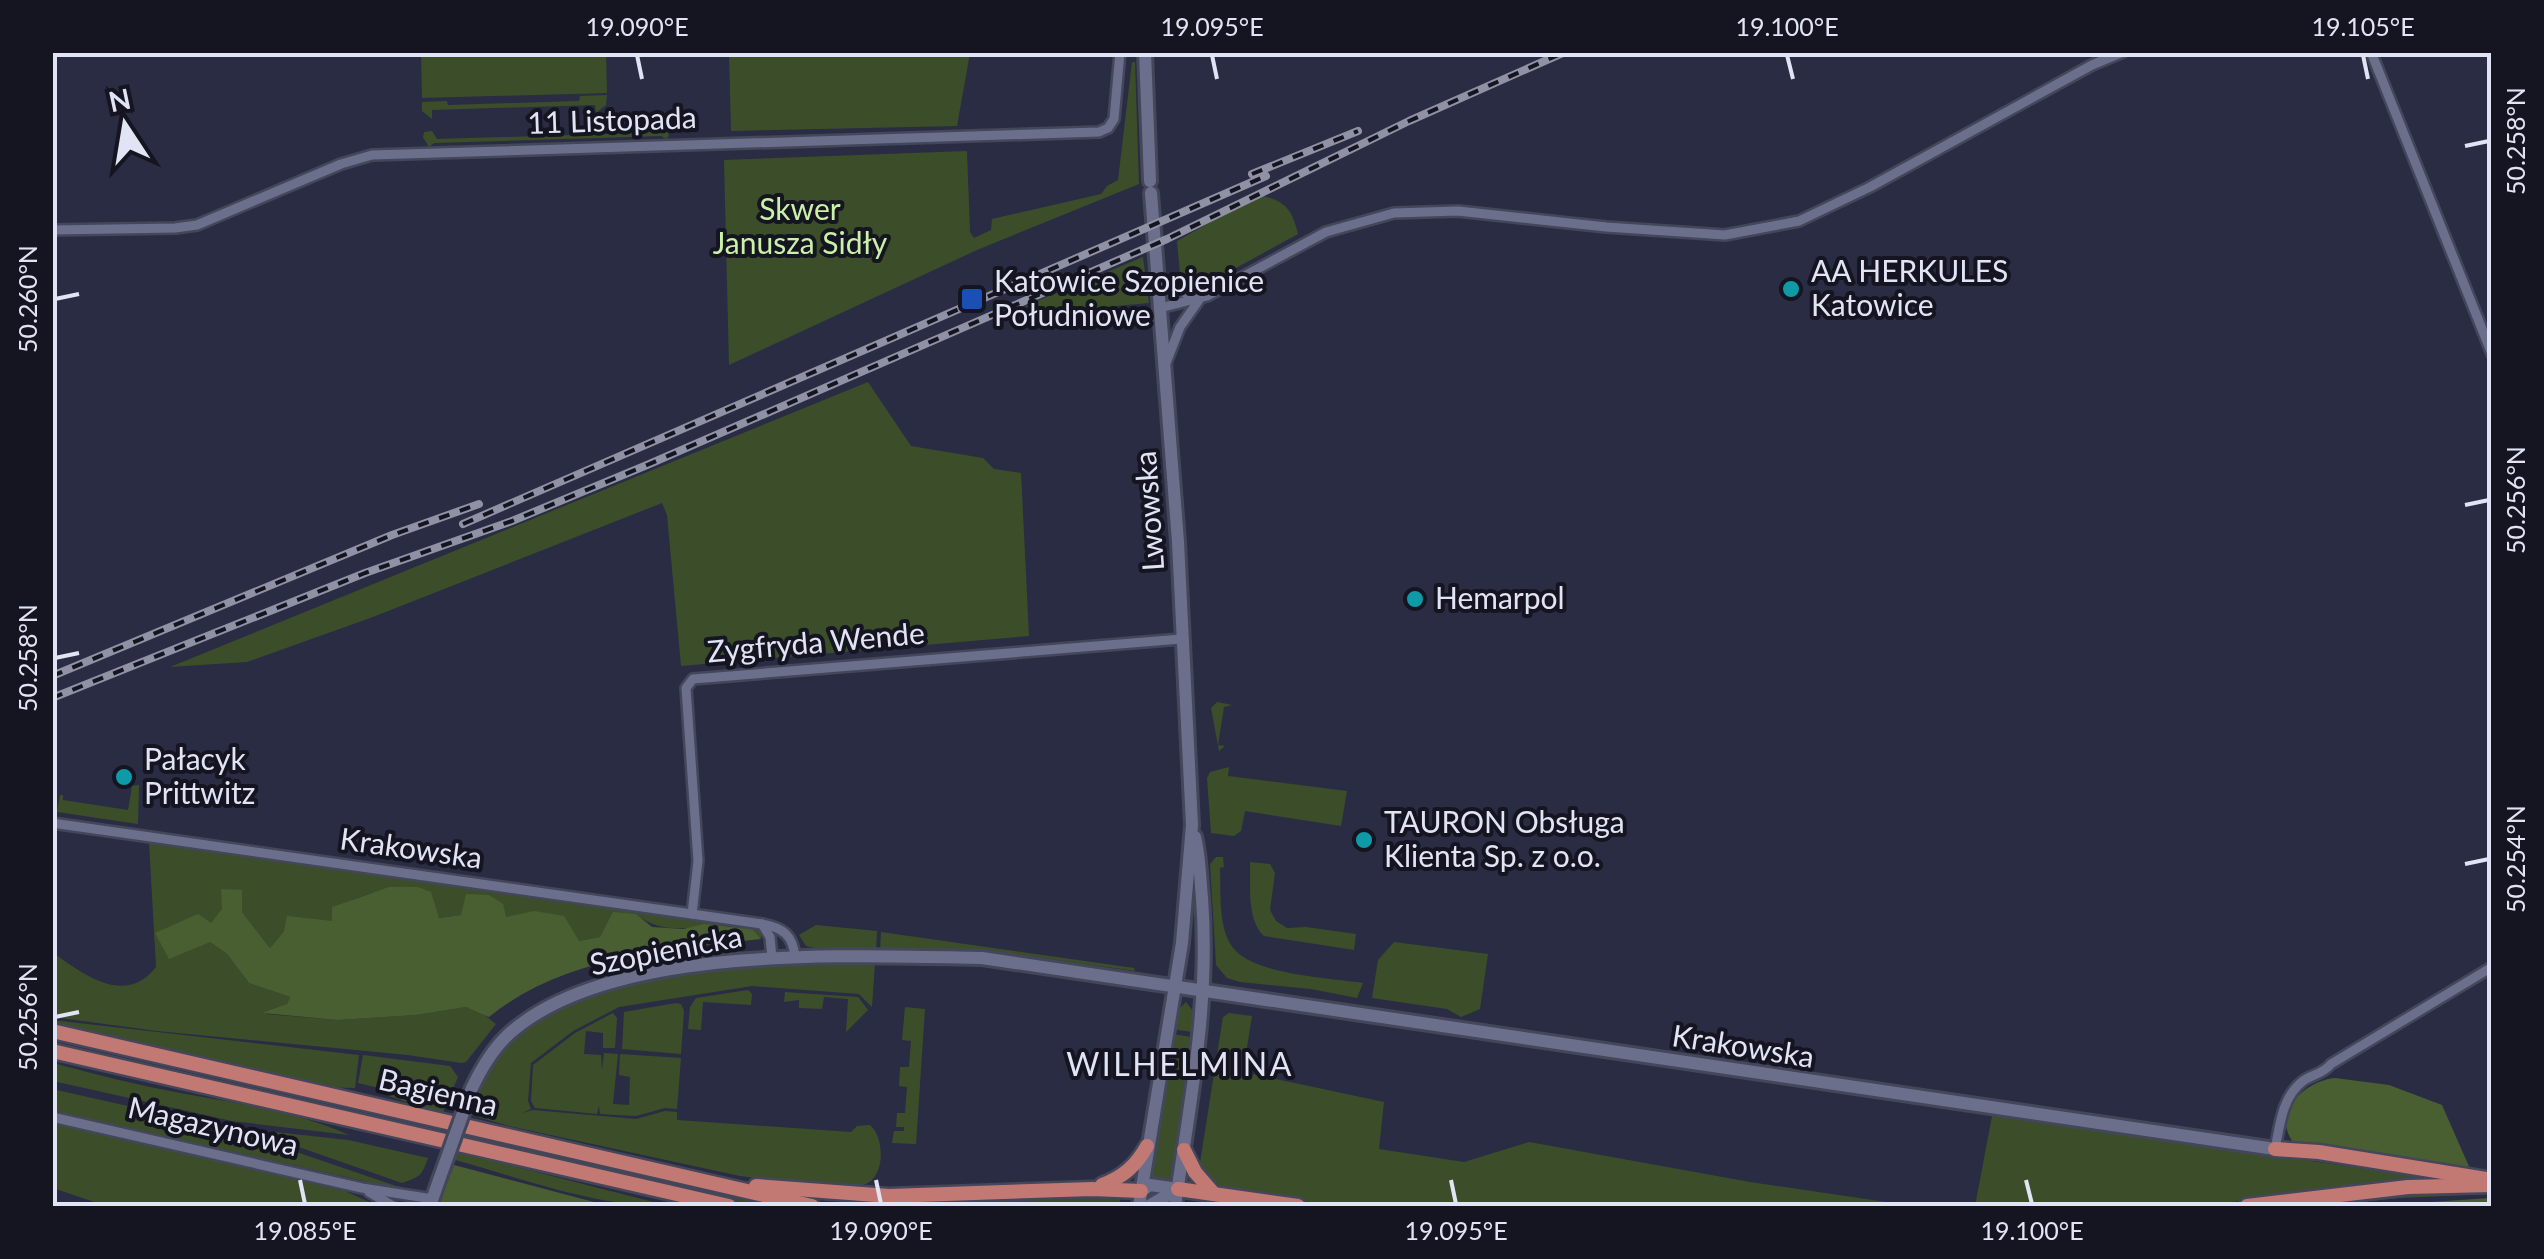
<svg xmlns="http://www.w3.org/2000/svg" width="2544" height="1259" viewBox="0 0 2544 1259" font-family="Lato,sans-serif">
<rect width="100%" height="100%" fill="#2a2c44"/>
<g fill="#3c4e29">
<polygon points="421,53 606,53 607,93 422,98"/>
<polygon points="729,53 729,52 970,53 957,126 731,131"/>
<polygon points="1132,62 1135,62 1139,184 977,250 729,365 724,160 967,151 970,232 974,238 991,230 992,219 1101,194 1107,186 1118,180"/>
<polygon points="607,95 606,105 596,113 595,105 432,110 432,119 422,111 422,102 447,101 448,105 579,101 580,96"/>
<polygon points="645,124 665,124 669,136 666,139 661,136 434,143 429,147 423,137 424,132 432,131 437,139 638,133"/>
<path d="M1258 195C1285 200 1292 209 1298 234L1214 280 1199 282 1180 274 1177 241Z"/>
<polygon points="1143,257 1149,303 1037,313 1025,306"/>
<polygon points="868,382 911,446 983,458 994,469 1021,473 1029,636 681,666 667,515 662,503 373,617 247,662 170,667"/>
<polygon points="1217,702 1232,705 1224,707 1218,745 1225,746 1219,751 1211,708"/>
<polygon points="1229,767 1228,776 1347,791 1341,826 1245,811 1241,831 1234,836 1211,833 1207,778 1210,772"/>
<polygon points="139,785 138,824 57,812 60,795 63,795 63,800 128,810 132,786"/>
<path d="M149 842 580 905 753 926 761 931V939C729 906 676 948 636 914L610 919 600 937 579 941 534 912 506 917 464 904 461 915 438 918 431 893C398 878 365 896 333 907L332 921 284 931 270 948 242 912V890L211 923 210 942 227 954 249 983 290 997 287 1004 265 1014 338 1020 416 1015 466 1007 480 1011 496 1024 466 1062 461 1063 408 1055 157 1031 53 1017 52 952C83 974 125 1007 156 967Z"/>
<path d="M1216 857H1223L1224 867 1220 868C1221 892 1218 924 1231 945 1249 975 1330 978 1363 983L1357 998 1311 989 1240 982 1227 978 1216 965 1210 864Z"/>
<path d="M1250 862 1270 864 1275 873 1270 910 1276 921 1287 928 1306 927 1356 934 1354 950 1264 936C1246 919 1251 885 1250 862Z"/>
<polygon points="816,925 877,931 876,951 824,950 806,946 799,935"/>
<polygon points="881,932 1134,968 1135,971 1012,954 880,951"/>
<polygon points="1394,942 1488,954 1480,1009 1461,1017 1447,1009 1372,998 1378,960"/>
<path d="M875 963 872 1007 859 994 752 986 619 1007 573 1031 531 1063 528 1101 531 1109 522 1113 533 1110 636 1119 665 1111 677 1112V1120L851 1132 857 1126 870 1125C883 1136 885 1167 872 1180 865 1186 856 1187 848 1190L740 1176 509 1126 471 1115C478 1090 486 1069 504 1049 581 965 768 965 875 963Z"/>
<polygon points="748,990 752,994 751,1005 703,1002 701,1030 688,1029 690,1007 696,998"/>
<polygon points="785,992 858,997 868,1010 846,1032 848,999 824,997 822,1009 799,1008 799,1000 784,1002"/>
<polygon points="1186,1002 1193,1011 1192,1032 1172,1029 1177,1011"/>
<polygon points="676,1003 681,1004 684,1011 681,1054 622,1049 624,1012"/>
<polygon points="905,1007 925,1009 916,1144 892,1143 894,1131 904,1131 904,1127 896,1127 897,1113 905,1113 907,1087 899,1086 900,1067 909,1067 911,1041 902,1040"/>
<polygon points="613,1013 617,1018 615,1048 603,1048 603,1033 586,1031 584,1054 601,1055 602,1070 604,1053 618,1054 613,1104 629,1105 630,1077 619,1075 620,1054 681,1058 677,1109 665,1108 636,1116 600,1114 599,1106 597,1114 535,1108 531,1101 533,1065 575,1033"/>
<polygon points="1229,1013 1252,1016 1243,1072 1384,1102 1379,1149 1464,1162 1529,1142 1750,1182 1913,1206 1336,1206 1229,1190 1210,1181 1199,1169 1223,1017"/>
<polygon points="52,1020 359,1055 355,1088 318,1087 53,1025"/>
<polygon points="1172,1034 1191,1037 1173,1183 1149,1180"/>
<polygon points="363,1055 450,1066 458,1077 442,1114 383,1094 383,1089 358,1083"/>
<path d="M53 1063C93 1074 134 1084 175 1092 235 1103 292 1110 349 1135L232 1121 53 1081Z"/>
<polygon points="52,1089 226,1128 399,1187 399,1189 53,1111"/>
<polygon points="1992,1116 2424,1177 2431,1179 2196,1206 1975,1206"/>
<polygon points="53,1123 345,1191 378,1206 106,1206 53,1188"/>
<path d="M275 1132 348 1140 428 1158C421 1177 421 1176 402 1183L270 1137Z"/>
<polygon points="464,1134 783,1206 756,1206 462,1139"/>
<path d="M458 1152 669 1206C596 1207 525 1179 455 1160Z"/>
<polygon points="2491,1191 2491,1194 2399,1198 2324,1206 2413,1193"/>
<polygon points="1108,1194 1121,1195 1119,1206 865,1206 848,1201 943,1202"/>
</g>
<g fill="#495f32">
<path d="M389 887H418L431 892 439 918 461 915 466 894 489 895 503 904 506 917 534 911 564 916 579 941 600 937 613 912 636 914 652 927 683 929 704 924 752 929 761 939C668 949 564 956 489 1017L466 1007 416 1015 338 1020 262 1013 287 1004 290 997 249 983 227 954 210 942 169 959 155 933 198 914 211 923 222 909 221 889 242 890V912L270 948 284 931 287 916 332 921V907Z"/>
<path d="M2335 1078 2389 1085 2442 1105 2471 1171 2293 1142C2271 1112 2305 1081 2335 1078Z"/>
<polygon points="454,1165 609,1206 438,1206"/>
<polygon points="2491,1198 2491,1206 2371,1206"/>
</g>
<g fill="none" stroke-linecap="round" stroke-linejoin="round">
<defs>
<g id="street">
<polyline points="2371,52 2492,354"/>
<polyline points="52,230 175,228 197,225 341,164 372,155 1099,132 1108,128 1114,119 1120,52"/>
<polyline points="1157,278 1196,299"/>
<polyline points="1160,308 1207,296 1326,232 1394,213 1458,211 1606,227 1725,235 1799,221 1870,187 2092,65 2123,52"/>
<polyline points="1166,363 1180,327 1199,300"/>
<path d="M52 823 762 924C783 928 793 935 795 957"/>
<polyline points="692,914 698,861 686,688 693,679 1181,639"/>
<polyline points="762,924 770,937 772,958"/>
<polyline points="52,1117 362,1188 433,1199"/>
<path d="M2275 1149C2280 1125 2282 1097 2303 1081 2313 1074 2323 1074 2331 1064L2492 967"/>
<polyline points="369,1192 393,1206"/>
</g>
<g id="secondary">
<polyline points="1145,52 1150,181"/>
<path d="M472 1088C482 1067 493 1048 510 1033 612 943 853 956 982 958L2275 1149"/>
<polyline points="1141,1191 1150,1185 1178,1189"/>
<polyline points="430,1206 439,1180"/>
<polyline points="1139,1206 1182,943 1192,825 1178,542 1151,193"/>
<polyline points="1149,1206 1178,1189"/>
<path d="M1175 1206C1190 1103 1210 1003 1202 898 1200 878 1200 857 1195 837"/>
</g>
<g id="primary">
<polyline points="52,1031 812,1206"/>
<polyline points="52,1051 729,1206"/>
<polyline points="2275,1149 2319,1152 2486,1179"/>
<polyline points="1184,1150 1195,1172 1214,1194"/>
<path d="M1102 1185C1123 1177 1136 1166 1147 1146"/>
<polyline points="756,1186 889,1196 1092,1189 1141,1191"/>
<polyline points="1178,1189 1298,1206"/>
<polyline points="2247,1206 2408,1187 2492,1185"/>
</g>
</defs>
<use href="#street" stroke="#44465a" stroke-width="14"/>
<use href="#secondary" stroke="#44465a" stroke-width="18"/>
<use href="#primary" stroke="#44465a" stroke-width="19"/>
<use href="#street" stroke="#6c6f8c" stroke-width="9"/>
<use href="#secondary" stroke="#6c6f8c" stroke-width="12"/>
<use href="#primary" stroke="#c27873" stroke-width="14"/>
<defs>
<g id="rail">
<polyline points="1252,174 1358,131"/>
<polyline points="463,524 1266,176"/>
<polyline points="52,676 392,535 479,504"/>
<polyline points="52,698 365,573 512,521 647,465 1167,239 1409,121 1565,52"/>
</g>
</defs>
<use href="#rail" stroke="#8f92a5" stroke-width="8"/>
<use href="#rail" stroke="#141520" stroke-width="4" stroke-dasharray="11" stroke-linecap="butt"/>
<defs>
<polyline id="secondary-bridge" points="439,1180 472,1088"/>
</defs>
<use href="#secondary-bridge" stroke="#44465a" stroke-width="18" stroke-linecap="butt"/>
<use href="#secondary-bridge" stroke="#6c6f8c" stroke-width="12"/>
</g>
<path fill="none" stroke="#e1e4f4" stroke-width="4" d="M637 55 642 79M1212 55 1217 79M1787 55 1793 79M2363 55 2368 79M2465 146 2489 141M55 299 79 294M2465 505 2489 500M55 658 79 653M2465 864 2489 859M55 1017 79 1012M300 1180 305 1204M876 1180 881 1204M1451 1180 1456 1204M2026 1180 2032 1204"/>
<g fill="#0f9aa8" stroke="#141520" stroke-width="4">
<circle cx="1791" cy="289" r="10"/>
<circle cx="1415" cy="599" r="10"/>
<circle cx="124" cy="777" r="10"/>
<circle cx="1364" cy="840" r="10"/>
</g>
<rect fill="#1a4fb4" stroke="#141520" stroke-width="4" x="960" y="287" width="24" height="24" rx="5"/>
<g text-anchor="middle" stroke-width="8" stroke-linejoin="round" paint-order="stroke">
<g font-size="30" fill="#e1e4f4" stroke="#141520">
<text transform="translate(612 121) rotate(-2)" y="10">11 Listopada</text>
<text transform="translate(1150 511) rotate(-94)" y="10">Lwowska</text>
<text transform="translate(816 643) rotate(-5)" y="10">Zygfryda Wende</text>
<text transform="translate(411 849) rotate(8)" y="10">Krakowska</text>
<text transform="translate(666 951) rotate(-11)" y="10">Szopienicka</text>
<text transform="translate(1743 1047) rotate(9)" y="10">Krakowska</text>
<text transform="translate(438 1093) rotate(13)" y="10">Bagienna</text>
<text transform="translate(213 1127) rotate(13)" y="10">Magazynowa</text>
</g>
<g font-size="30" fill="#cbf0a7" stroke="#141520">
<text x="800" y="220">Skwer<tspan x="800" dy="34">Janusza Sidły</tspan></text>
</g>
<g font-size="30" fill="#e1e4f4" stroke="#141520" text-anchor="start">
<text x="1811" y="282">AA HERKULES<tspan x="1811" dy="34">Katowice</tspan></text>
<text x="994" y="292">Katowice Szopienice<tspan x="994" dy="34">Południowe</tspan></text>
<text x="1435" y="609">Hemarpol</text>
<text x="144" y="770">Pałacyk<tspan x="144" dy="34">Prittwitz</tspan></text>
<text x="1384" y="833">TAURON Obsługa<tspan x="1384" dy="34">Klienta Sp. z o.o.</tspan></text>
</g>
<g font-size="32" letter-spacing="2.5" fill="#e1e4f4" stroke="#141520">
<text x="1180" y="1076">WILHELMINA</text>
</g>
</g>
<rect width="2544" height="1259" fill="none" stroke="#141520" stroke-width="110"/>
<g transform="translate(125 125) rotate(348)" stroke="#141520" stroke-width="8" paint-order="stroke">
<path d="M0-8L18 38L0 25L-18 38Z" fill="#e1e4f4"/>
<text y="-15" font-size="28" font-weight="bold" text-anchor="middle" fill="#e1e4f4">N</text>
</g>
<rect x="55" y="55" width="2434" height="1149" fill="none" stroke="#e1e4f4" stroke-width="4"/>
<g font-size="25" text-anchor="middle" fill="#e1e4f4">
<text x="637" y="36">19.090°E</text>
<text x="1212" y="36">19.095°E</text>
<text x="1787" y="36">19.100°E</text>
<text x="2363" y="36">19.105°E</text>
<text transform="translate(2516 141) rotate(-90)" y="9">50.258°N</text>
<text transform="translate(28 299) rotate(-90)" y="9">50.260°N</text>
<text transform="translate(2516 500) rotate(-90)" y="9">50.256°N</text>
<text transform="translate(28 658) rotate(-90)" y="9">50.258°N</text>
<text transform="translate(2516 859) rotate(-90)" y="9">50.254°N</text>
<text transform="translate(28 1017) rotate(-90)" y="9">50.256°N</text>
<text x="305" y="1240">19.085°E</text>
<text x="881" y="1240">19.090°E</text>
<text x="1456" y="1240">19.095°E</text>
<text x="2032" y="1240">19.100°E</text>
</g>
</svg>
